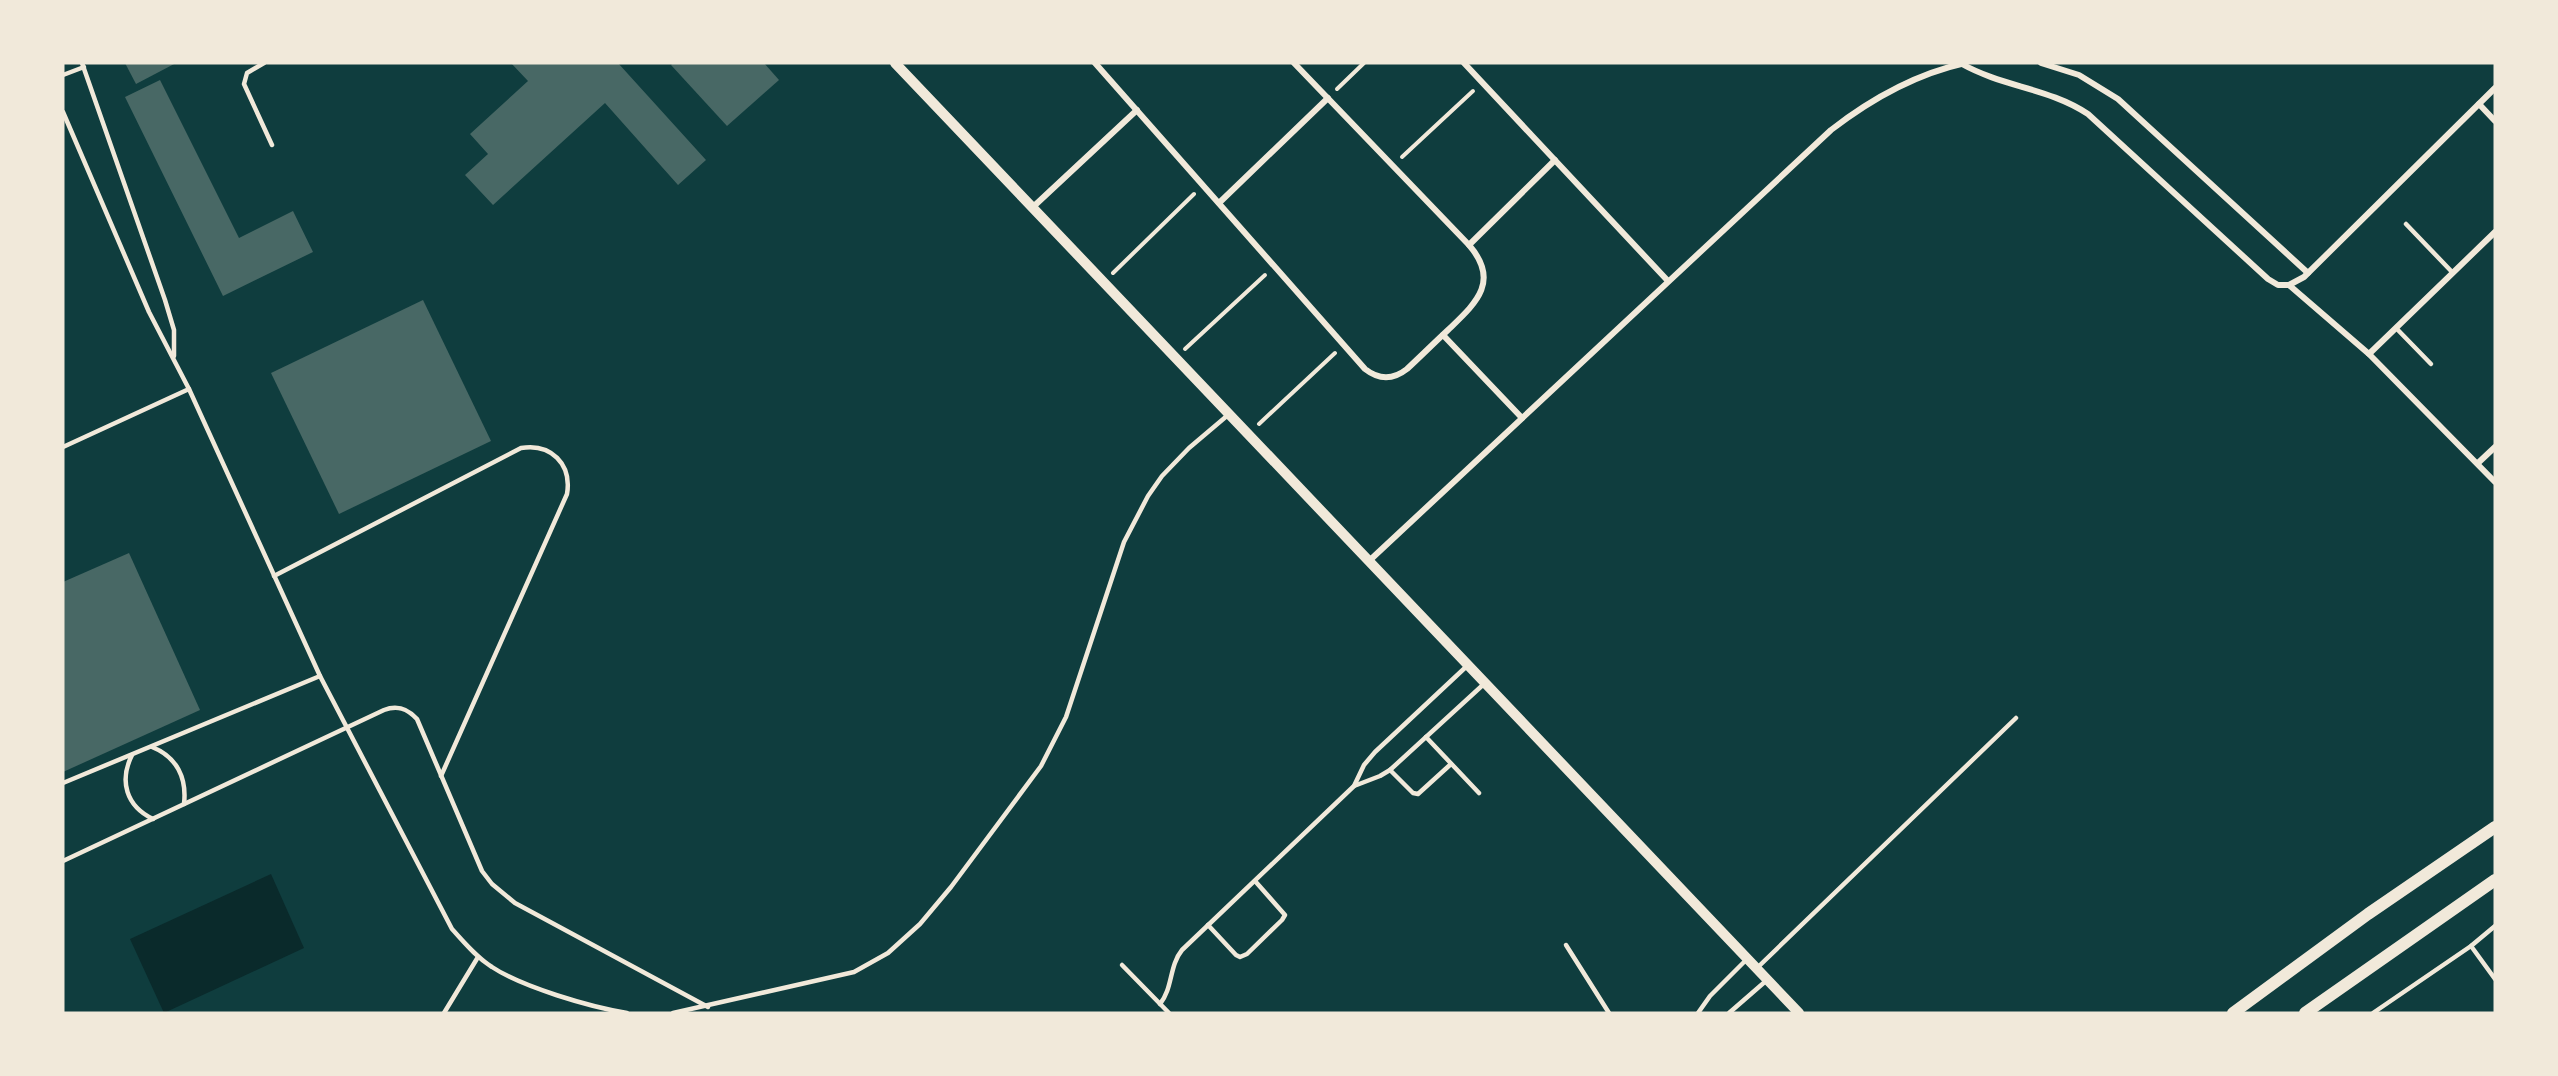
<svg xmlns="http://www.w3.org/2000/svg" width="2558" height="1076" viewBox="0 0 2558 1076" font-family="'Space Grotesk',sans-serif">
<rect width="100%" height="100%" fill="#0f3d3e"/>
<polygon fill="#0a2a2b" points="271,874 304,948 164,1013 130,939"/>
<g fill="#486865">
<polygon points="125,63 176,63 136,84"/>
<polygon points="511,63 618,63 706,160 678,185 605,103 493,205 465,175 488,154 470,134 528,81"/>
<polygon points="673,63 764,63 779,80 727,126 671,65"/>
<polygon points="160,80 239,238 293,211 313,252 223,296 125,97"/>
<polygon points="423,300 491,441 339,514 271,373"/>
<polygon points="129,553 200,710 63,772 63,582"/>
</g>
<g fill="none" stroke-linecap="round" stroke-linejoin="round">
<g stroke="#f1e9da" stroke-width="4">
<polyline points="1337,89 1364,63"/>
<polyline points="1402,157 1473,91"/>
<polyline points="1113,273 1194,194"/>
<polyline points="1185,349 1265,275"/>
<polyline points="1259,424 1335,353"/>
</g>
<g stroke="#f1e9da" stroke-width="4.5">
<polyline points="82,63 165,300 174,330 174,356"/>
<polyline points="264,63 247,73 244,84 272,145"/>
<polyline points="63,75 84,67"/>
<path d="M63 112 149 312 189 389 320 676 452 929C464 942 476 957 492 967 522 987 590 1007 627 1013"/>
<polyline points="2406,224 2453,273"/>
<polyline points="2396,328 2431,364"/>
<polyline points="63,447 189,389"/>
<path d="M274 576 521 448C551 443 572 464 567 494L441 776"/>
<polyline points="1426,737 1479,793"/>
<path d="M152 747C177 757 187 778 184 804"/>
<path d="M132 755C119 781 126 806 153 819"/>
<polyline points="1390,770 1413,793 1418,794 1451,764"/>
<polyline points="63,783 320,676"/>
<polyline points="1354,786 1380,776 1390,770 1485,683"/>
<path d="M63 861 384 710C397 705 407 708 417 719L482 871 492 884 515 903 708 1007"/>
<polyline points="1208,925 1236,955 1240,957 1247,954 1282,920 1285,915 1255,881"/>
<polyline points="1566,945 1609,1013"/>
<polyline points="2471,946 2495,979"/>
<polyline points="1122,965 1169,1013"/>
<polyline points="1757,968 2016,718"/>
<path d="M1160 1004C1173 988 1169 966 1182 950L1354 786 1364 765 1375 752 1468 665"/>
<polyline points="444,1013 478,957"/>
<polyline points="673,1013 854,972 888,953 920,924 951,887 1041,766 1066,717 1124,542 1148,496 1162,476 1189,448 1228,415"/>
<polyline points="1698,1013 1710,996 1747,959"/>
<polyline points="1729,1013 1767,980"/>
<polyline points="2373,1013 2471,946 2495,926"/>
</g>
<g stroke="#f1e9da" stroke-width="6">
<path d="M1095 63 1365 369C1379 380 1393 380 1407 369 1421 356 1434 343 1448 330 1475 304 1501 282 1469 245L1294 63"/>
<polyline points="1464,63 1668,281"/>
<polyline points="2041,63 2079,75 2118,99 2308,273"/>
<path d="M1962 64C2003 87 2049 88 2088 114L2268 279 2278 285H2289L2369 354 2495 482"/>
<polyline points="2479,104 2495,121"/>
<polyline points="1219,203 1328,98"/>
<polyline points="1033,207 1137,110"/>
<polyline points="1469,245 1555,160"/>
<polyline points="2289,285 2304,277 2495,88"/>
<polyline points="1443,335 1522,418"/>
<polyline points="2369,354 2495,232"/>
<polyline points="2478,463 2495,447"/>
<path d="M1369 561 1831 130C1871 99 1916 74 1965 63"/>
</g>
<polyline stroke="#f1e9da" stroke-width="10" points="895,63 1799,1013"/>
<g stroke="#f1e9da" stroke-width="12">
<polyline points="2233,1013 2368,914 2495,827"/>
<polyline points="2305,1013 2495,880"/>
</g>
</g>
<rect width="2558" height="1076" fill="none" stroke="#f1e9da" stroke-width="129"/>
</svg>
